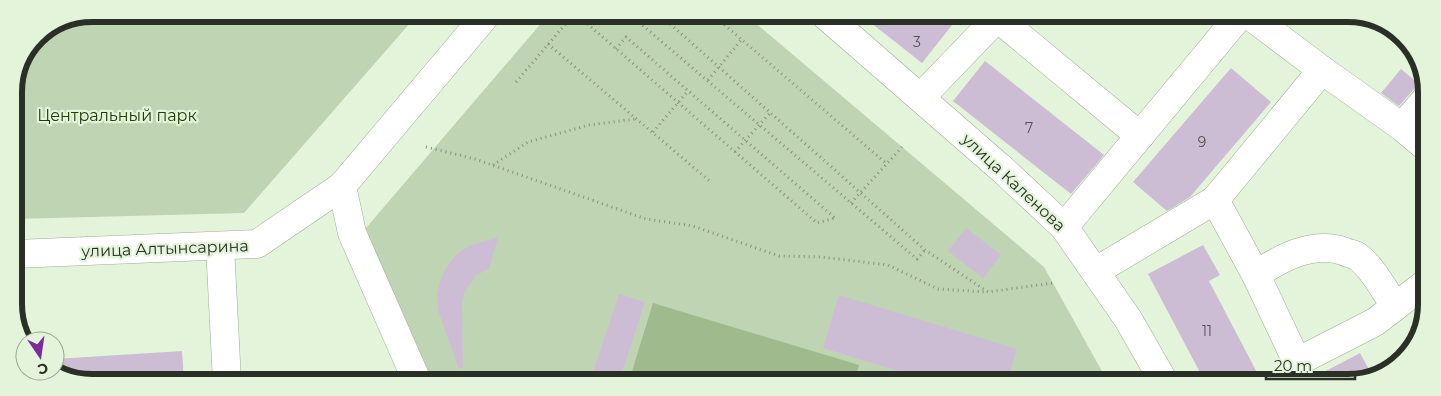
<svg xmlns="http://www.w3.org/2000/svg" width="1441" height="396" viewBox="0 0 1441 396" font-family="Montserrat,sans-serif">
<rect width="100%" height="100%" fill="#e4f4da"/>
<g fill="#bfd4b2">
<polygon points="93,14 418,14 244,213 15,219 14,88 37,37"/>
<polygon points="549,14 746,15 1044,267 1108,382 422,381 360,235"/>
</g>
<polygon fill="#9fbb8d" points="653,303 859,365 854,382 629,381"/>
<g fill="#ccbdd5">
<polygon points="861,15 960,15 922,63"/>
<polygon points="985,61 1104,155 1071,194 953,101"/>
<polygon points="1231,68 1271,102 1190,197 1167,211 1133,182"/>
<polygon points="1401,69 1420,85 1414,89 1399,106 1381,93"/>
<polygon points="966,228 1001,255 983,278 948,251"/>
<polygon points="498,237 489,269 476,275 465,291 462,303 463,368 459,369 438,310 437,295 440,282 447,266 457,254 469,246"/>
<polygon points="1203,245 1220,275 1209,281 1262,382 1205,382 1148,274"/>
<polygon points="619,294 645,302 619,381 590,381"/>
<polygon points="839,295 1017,349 1007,382 934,382 823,348"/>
<polygon points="182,351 184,381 77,381 55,369 55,359"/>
<polygon points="1360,353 1372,375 1353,382 1305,382"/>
</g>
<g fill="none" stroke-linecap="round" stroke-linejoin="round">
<defs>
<g id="minor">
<polyline points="825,15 1003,170 1064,227 1128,319 1164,382"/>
<polyline points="994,15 1140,136"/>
<polyline points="1249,15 1322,70 1402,127 1426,147"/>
<polyline points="921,97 997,18"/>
<polyline points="1402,127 1426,99"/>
<polyline points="342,186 352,233 417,381"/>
<polyline points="1215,200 1256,275 1297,362 1375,322 1426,283"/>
<polyline points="1064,227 1240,15"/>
<polyline points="220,246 227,381"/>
<polyline points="15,254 257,244 342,186 487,14"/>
<polyline points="1096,271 1215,200 1322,70"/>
<path d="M1256 275C1280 258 1312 241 1343 251 1347 253 1353 254 1357 256 1373 268 1384 290 1395 306"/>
</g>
</defs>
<use href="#minor" stroke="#9ead95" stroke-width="29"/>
<g stroke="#86917f" stroke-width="3" stroke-dasharray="1 4" stroke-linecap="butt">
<polyline points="576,14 817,223 835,218"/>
<polyline points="651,14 642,25 917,259 925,250"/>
<polyline points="659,14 925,250 988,292 1053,283"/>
<polyline points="713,15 887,164"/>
<polyline points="548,44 712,183"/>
<polyline points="616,49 626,37 835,218"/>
<polyline points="708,80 742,39"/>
<polyline points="516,82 574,14"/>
<polyline points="653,132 688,91"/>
<polyline points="426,147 475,159 646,219 693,226 779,256 821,257 888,265 938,289 988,292"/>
<polyline points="735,152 770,113"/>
<polyline points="493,165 528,142 589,125 636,119"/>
<polyline points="851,203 902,147"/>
</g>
<use href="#minor" stroke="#fff" stroke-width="28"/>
</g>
<g text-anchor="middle" stroke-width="4.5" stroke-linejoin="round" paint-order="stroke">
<g font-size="14" fill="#525352">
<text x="917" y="47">3</text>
<text x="1029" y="133">7</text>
<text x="1202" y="147">9</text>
<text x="1207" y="336">11</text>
</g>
<g font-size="16" fill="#223c0a" stroke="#e4f4da">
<text x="117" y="121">Центральный парк</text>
</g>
<g font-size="16" fill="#2a3026" stroke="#e4f4da">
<text transform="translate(1014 182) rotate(43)" y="6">улица Каленова</text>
<text transform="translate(165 248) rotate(-2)" y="6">улица Алтынсарина</text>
</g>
</g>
<path d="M0 0H1441V396H0ZM92 22H1348A70 70 0 0 1 1418 92V304A70 70 0 0 1 1348 374H92A70 70 0 0 1 22 304V92A70 70 0 0 1 92 22Z" fill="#e4f4da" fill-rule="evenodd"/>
<path fill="none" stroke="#2a3026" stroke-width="6" d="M92 22H1348A70 70 0 0 1 1418 92V304A70 70 0 0 1 1348 374H92A70 70 0 0 1 22 304V92A70 70 0 0 1 92 22Z"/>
<g transform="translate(40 356) rotate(167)"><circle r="24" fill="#e4f4da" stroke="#9aa692"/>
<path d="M0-4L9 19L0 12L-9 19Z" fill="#7a2c9d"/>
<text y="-8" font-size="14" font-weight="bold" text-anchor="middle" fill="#2a3026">С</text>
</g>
<path d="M1266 371v8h89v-8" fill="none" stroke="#2a3026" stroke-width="2.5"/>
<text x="1274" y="371" font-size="15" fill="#2a3026" stroke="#e4f4da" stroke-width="4" paint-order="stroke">20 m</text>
</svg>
